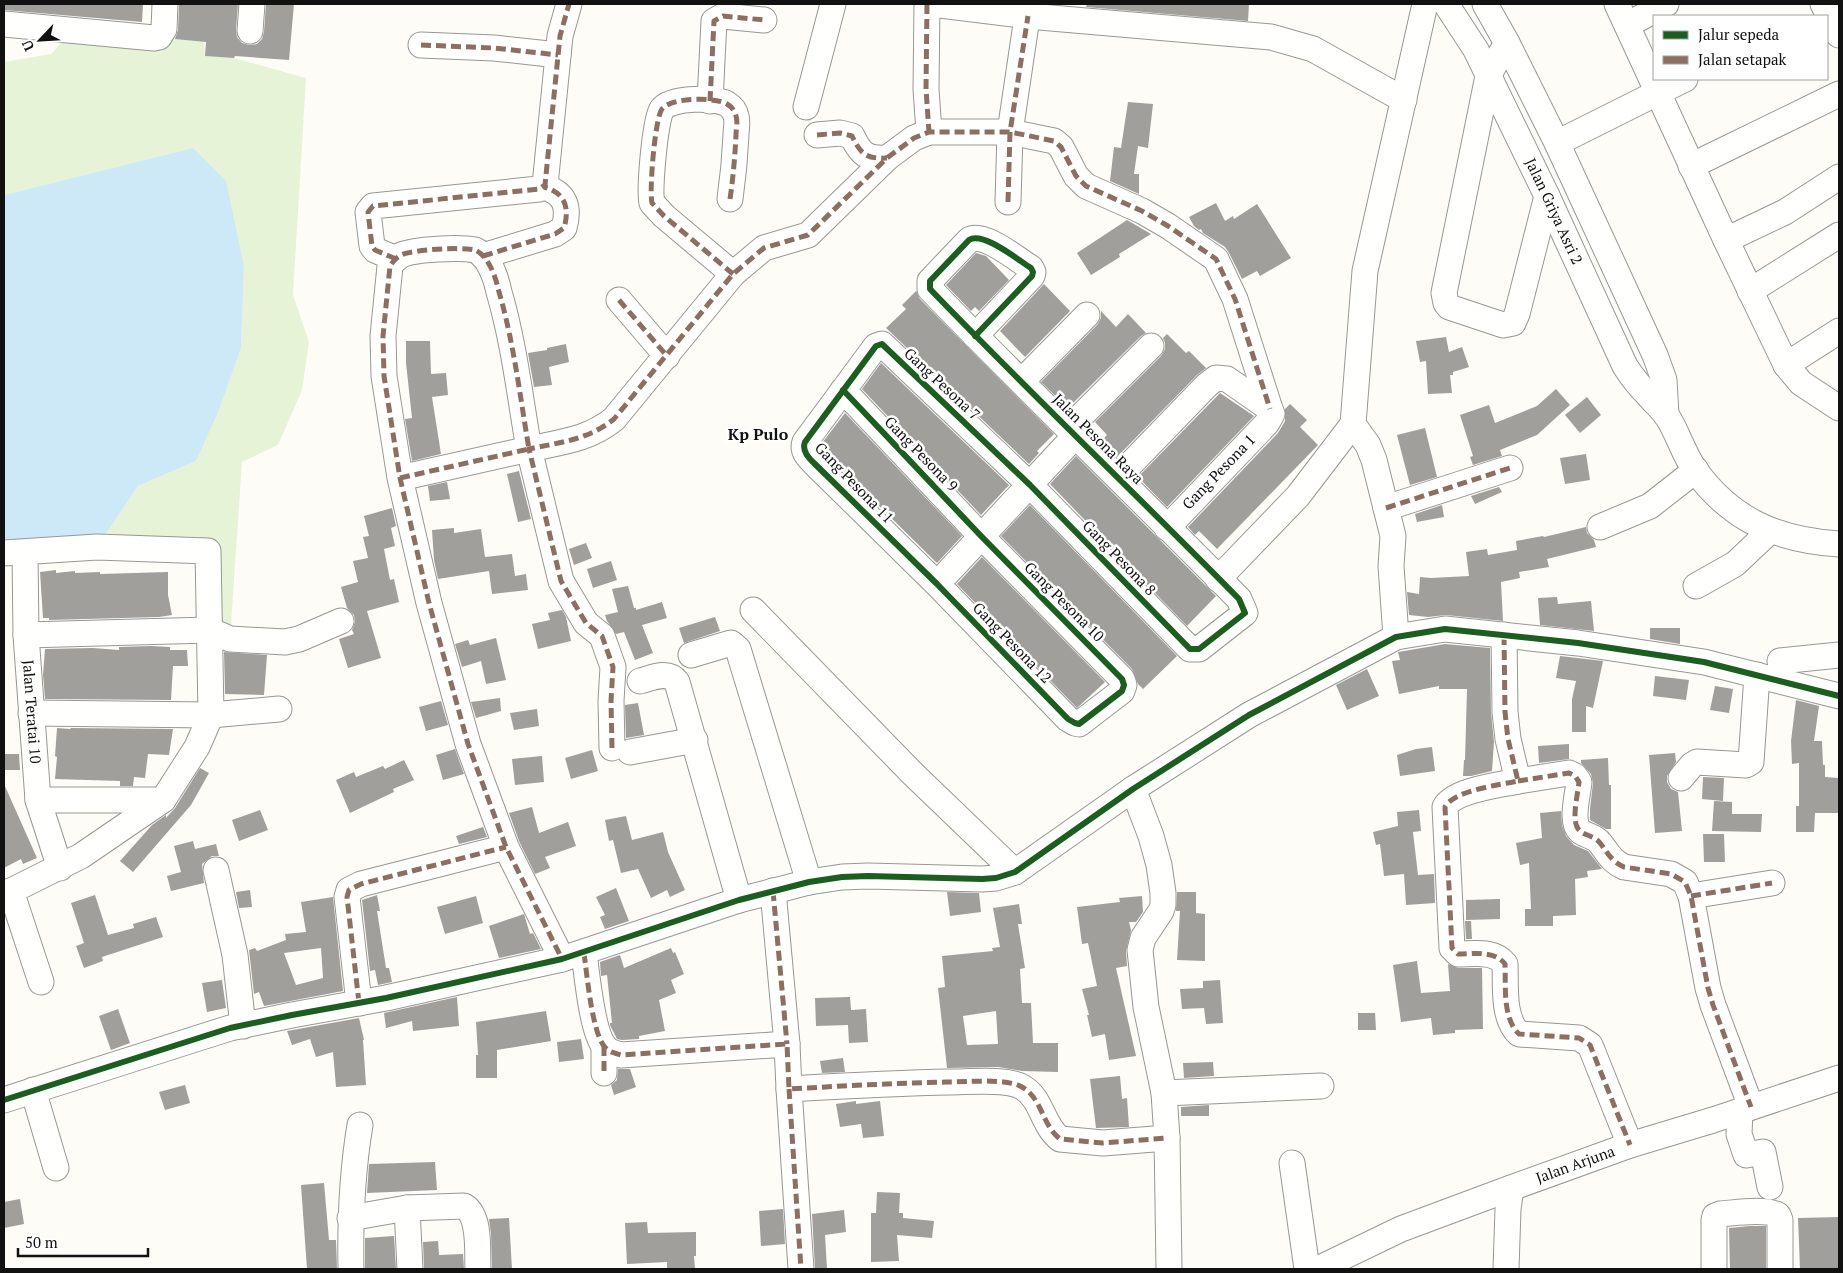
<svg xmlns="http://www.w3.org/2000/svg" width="1843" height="1273" viewBox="0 0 1843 1273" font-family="'PT Serif',serif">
<rect width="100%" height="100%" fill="#fdfcf7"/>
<polygon fill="#e7f3d7" points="73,30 204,41 205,56 234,58 306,78 293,295 309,342 302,390 278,445 242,462 230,639 209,630 208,552 97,547 138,486 196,461 223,396 241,348 244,267 193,148 4,195 4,62 51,54"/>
<polygon fill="#cde8f7" points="193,148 226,181 244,267 241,348 218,412 196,461 138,486 97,547 4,553 4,195"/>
<g fill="#a19f9c" fill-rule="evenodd">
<polygon points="4,4 143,4 142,22 4,10"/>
<polygon points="179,4 238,4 236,30 237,37 242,43 249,45 257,44 262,39 264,32 266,4 294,4 289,60 235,56 234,58 205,56 206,42 175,39 178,30"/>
<polygon points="1087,4 1249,4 1248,21 1086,7"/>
<polygon points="1128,102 1153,104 1148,148 1138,146 1134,174 1139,174 1139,194 1110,181 1114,147 1121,148"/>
<polygon points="1216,203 1225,221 1233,216 1234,219 1257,204 1291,258 1260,276 1257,271 1242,279 1229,253 1225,247 1203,233 1201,229 1199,230 1194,226 1189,217"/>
<polygon points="1127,220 1151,234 1119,254 1120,257 1091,275 1077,253"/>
<polygon points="976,253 986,256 1009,280 979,311 975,307 971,311 946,285"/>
<polygon points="1044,284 1070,311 1025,357 1000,331"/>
<polygon points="916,291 920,299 1054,434 1037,451 1039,453 1029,464 886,328 906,309 902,305"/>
<polygon points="1101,311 1116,327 1128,314 1146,333 1141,336 1068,408 1041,382 1097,325 1101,318"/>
<polygon points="1167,334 1186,353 1189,351 1206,368 1197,375 1117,457 1101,441 1107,435 1095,422 1161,356 1165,349 1165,343 1163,338"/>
<polygon points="1446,337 1449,352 1462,347 1469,367 1453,372 1453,375 1450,375 1452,393 1428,394 1426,361 1420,362 1416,341"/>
<polygon points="406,341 430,341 431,374 446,373 448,395 432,397 441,454 412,461 405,419 412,418 406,363"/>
<polygon points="566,344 569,362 549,367 552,385 534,387 528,353 547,350 547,348"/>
<polygon points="881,363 1009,485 981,515 862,389"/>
<polygon points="1556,389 1570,405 1537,435 1500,450 1502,456 1473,465 1470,457 1473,456 1460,415 1489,405 1495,423 1537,406"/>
<polygon points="1220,393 1254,416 1167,507 1138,477"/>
<polygon points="1587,397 1601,415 1580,433 1565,415"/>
<polygon points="1290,404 1307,420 1300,427 1318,445 1217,549 1199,531 1195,535 1188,527 1278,433 1285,421 1285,409"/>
<polygon points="845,413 962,536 937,563 819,447"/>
<polygon points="1425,428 1437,477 1410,485 1397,435"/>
<polygon points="1586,454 1590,480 1565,484 1560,458"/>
<polygon points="1076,456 1216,596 1187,626 1050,484"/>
<polygon points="519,471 531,519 518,522 507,474"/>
<polygon points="447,482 450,499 430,501 428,486"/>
<polygon points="1499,487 1502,492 1475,504 1471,496"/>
<polygon points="1030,505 1177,656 1143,689 1138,684 1132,669 1001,536"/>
<polygon points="1442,505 1444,517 1417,522 1415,514"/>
<polygon points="392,508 396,526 391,528 395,546 384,549 390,580 394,579 399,602 367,611 381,658 348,668 339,639 354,634 352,630 355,622 354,615 347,608 341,587 358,582 353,561 368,558 363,537 369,536 364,516"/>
<polygon points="1586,527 1587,533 1594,540 1596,547 1547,559 1549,567 1519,572 1520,578 1501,582 1503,621 1446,615 1428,617 1409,615 1407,592 1419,594 1420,577 1431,578 1469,576 1466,552 1487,549 1488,555 1517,550 1516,541 1543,536 1544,537"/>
<polygon points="454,528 454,533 481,529 485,557 512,554 515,576 526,574 528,590 492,594 489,571 438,579 434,560 432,530"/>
<polygon points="586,543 592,558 574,565 569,549"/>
<polygon points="982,557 1105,682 1077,708 957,584"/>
<polygon points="611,561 617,580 593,588 587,569"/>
<polygon points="56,570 56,573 75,571 75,573 100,572 100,574 168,572 168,595 172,615 159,617 49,620 49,618 43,618 40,572"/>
<polygon points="628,586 634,608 636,608 636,610 662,602 667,618 642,625 653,653 635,660 624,632 616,634 607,621 605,615 618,612 612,589"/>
<polygon points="1557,597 1558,604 1591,601 1594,631 1540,625 1538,598"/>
<polygon points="562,610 566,617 571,641 538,649 532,624 550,620 548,613"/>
<polygon points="715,617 720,631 684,643 679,628"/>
<polygon points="1650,628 1680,628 1680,644 1650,639"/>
<polygon points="496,638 506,680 486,684 481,661 462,667 455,644 468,640 470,645"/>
<polygon points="1445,644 1490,648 1491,712 1494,742 1492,771 1471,776 1463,776 1464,760 1465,760 1467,689 1439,689 1439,686 1399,694 1392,661 1400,660 1398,652"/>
<polygon points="151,646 170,647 170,650 187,650 188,666 173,666 171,700 45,699 43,675 45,649 93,648 119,650 119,647"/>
<polygon points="224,652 267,655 264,695 225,694"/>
<polygon points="1560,656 1603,661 1593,708 1586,706 1586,732 1572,732 1572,699 1576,681 1556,678"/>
<polygon points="1367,669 1379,696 1347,710 1336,685"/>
<polygon points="1655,676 1689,680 1686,700 1653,696"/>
<polygon points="1715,686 1733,689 1729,713 1710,710"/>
<polygon points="500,698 501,711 476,718 471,702"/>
<polygon points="1796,700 1819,706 1814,741 1822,741 1823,765 1825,765 1825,777 1839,778 1839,813 1815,813 1814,832 1796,832 1796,806 1799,806 1799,763 1792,764 1791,741"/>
<polygon points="441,701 448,725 426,731 419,707"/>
<polygon points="638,703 644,735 626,738 625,705"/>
<polygon points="537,709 539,726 514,730 510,713"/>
<polygon points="57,728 70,729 71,728 173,729 169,755 148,754 145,778 134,777 133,786 120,786 120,781 55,779 57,757 55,756"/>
<polygon points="1569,744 1569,759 1539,763 1538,746"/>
<polygon points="1432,747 1435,771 1400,776 1397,755 1416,749"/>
<polygon points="455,749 464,774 443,780 436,755"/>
<polygon points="592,750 598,771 571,779 565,758"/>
<polygon points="1675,753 1676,762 1667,776 1667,782 1671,789 1678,792 1682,831 1655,833 1649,755"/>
<polygon points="4,754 19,754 20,770 4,770"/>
<polygon points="542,756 544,782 515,785 512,759"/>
<polygon points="1608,758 1609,785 1611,785 1611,829 1606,829 1590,820 1590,809 1593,783 1591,774 1581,763 1581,760"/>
<polygon points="404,760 414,780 393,789 394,792 350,813 336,780 354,772 356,777 383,766 385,769"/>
<polygon points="200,768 209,773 191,805 133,872 120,861 152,825 166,815 166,818 175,808"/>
<polygon points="1703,777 1724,778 1723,801 1702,799"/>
<polygon points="4,784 37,858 23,864 21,859 4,868"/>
<polygon points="1714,801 1732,802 1732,814 1762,814 1761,832 1712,831"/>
<polygon points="532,807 539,833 568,822 576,846 545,857 550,868 535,874 519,841 509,813"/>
<polygon points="260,810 268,830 239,841 232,820"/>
<polygon points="1419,810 1421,831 1413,832 1418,875 1434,874 1435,903 1406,905 1404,874 1384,876 1380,844 1376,845 1373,832 1398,826 1397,812"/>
<polygon points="1561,811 1562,825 1566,836 1574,845 1588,851 1602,869 1587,871 1588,877 1575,879 1576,915 1553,916 1553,926 1525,926 1525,909 1531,909 1529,863 1520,865 1516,843 1542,838 1540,813"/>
<polygon points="626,816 632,840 663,832 668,852 685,890 670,897 667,890 651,898 638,869 621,873 613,840 609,841 605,820"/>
<polygon points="483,827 487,837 459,844 456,836"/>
<polygon points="1703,834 1724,834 1725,862 1704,862"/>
<polygon points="193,841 195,849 216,844 219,856 212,856 202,864 204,883 171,891 167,876 181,872 174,846"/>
<polygon points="616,888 629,921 605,929 600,917 605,915 596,897"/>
<polygon points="250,890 252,907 239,908 236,892"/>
<polygon points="947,892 979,893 981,912 950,916"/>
<polygon points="1177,892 1196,892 1196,913 1205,914 1205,961 1177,960 1180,911 1176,911"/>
<polygon points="95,895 108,935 134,928 133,924 156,917 163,937 102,957 103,961 84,968 76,946 84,943 71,903"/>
<polygon points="377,895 380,911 377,911 386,968 389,968 392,982 378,985 375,970 370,971 362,900"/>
<polygon points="476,896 483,923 445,934 437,907"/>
<polygon points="1142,896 1143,912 1136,922 1129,922 1131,930 1126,951 1127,966 1116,968 1136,1056 1109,1060 1105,1034 1092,1037 1087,1015 1089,1015 1082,989 1097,986 1088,943 1082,944 1077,907 1120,902 1119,898"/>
<path d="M333 897 343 991 264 1006 259 992 254 994 249 950 255 948 257 951 286 940 285 934 306 932 301 902ZM321 948 323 978 296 985 284 953Z"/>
<polygon points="1500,899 1500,919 1466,920 1466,900"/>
<path d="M1019 904 1022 924H1018L1025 968 1020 969 1022 1003H1031L1033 1043H1058V1072L1022 1071 998 1067 947 1068 938 988 945 987 942 956 993 951 992 948 1000 947 993 908ZM996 1011 998 1044 967 1045 963 1016Z"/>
<polygon points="524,914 530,934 533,933 541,949 499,958 489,926"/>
<polygon points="1465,921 1471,921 1472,939 1466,939"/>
<polygon points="671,948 673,953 675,952 684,974 671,980 676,993 659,1000 665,1031 639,1036 639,1039 622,1040 617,1039 610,1025 610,1023 612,1023 607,975 601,976 600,962 620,955 624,968"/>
<polygon points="1417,961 1421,993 1450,991 1448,964 1458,968 1482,968 1483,1029 1455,1030 1455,1033 1433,1035 1431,1018 1401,1022 1393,965"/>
<polygon points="222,980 226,1008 207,1012 202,983"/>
<polygon points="1220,980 1223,1023 1206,1024 1204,1008 1182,1009 1180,989 1203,988 1203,981"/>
<polygon points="457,997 459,1026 413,1031 412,1021 386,1028 384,1013"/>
<polygon points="850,997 851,1010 866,1009 868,1042 849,1043 848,1025 816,1026 815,998"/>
<polygon points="118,1009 130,1043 111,1050 99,1016"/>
<polygon points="546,1011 551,1041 497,1050 497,1078 476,1078 476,1055 478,1055 476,1022"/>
<polygon points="1358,1013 1375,1013 1376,1030 1358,1030"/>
<polygon points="359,1018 364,1040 363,1040 366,1085 336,1087 333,1052 316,1057 310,1039 292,1045 287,1031"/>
<polygon points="581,1039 584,1059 559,1062 557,1042"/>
<polygon points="843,1058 845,1072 822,1073 820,1061"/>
<polygon points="1213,1062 1214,1076 1184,1078 1183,1063"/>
<polygon points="618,1069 630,1069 636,1087 614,1095 611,1085 617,1080"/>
<polygon points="1120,1076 1122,1099 1127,1098 1129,1127 1096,1128 1090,1079"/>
<polygon points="185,1085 190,1103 165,1110 159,1092"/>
<polygon points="856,1101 856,1104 880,1101 884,1136 863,1138 861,1124 840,1127 836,1104"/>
<polygon points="1209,1105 1209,1116 1181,1116 1181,1107"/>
<polygon points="435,1162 437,1190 367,1193 369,1164"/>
<polygon points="324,1183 329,1240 336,1240 337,1269 307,1269 301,1185"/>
<polygon points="877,1192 900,1193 899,1213 903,1213 903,1218 934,1221 932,1238 897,1235 899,1261 871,1262 871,1213 876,1213"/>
<polygon points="20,1199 24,1224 4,1228 4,1202"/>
<polygon points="783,1209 785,1244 761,1246 759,1211"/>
<polygon points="844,1210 846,1232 825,1235 827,1269 815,1269 812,1214"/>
<polygon points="1839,1217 1839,1269 1800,1269 1798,1218"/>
<polygon points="509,1218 512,1269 492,1269 491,1234 489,1219"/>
<polygon points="647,1222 648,1233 696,1232 696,1256 694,1256 695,1269 667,1269 667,1262 627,1264 625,1223"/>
<polygon points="1750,1226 1766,1226 1766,1269 1730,1269 1729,1228"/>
<polygon points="394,1236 396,1269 365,1269 365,1238"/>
<polygon points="438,1241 439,1255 463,1254 464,1269 424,1269 423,1242"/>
</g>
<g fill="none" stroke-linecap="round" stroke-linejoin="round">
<defs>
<g id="minor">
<polyline points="927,4 926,89 929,132"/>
<polyline points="932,4 1028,16 1271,37 1313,49 1404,100"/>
<path id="s1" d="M1446 4 1476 50 1547 196 1625 366C1632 377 1640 387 1649 396 1654 402 1662 409 1667 416 1678 433 1683 453 1695 470 1732 521 1778 540 1839 544"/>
<polyline points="1485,4 1507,43 1557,143 1655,355 1664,380 1666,415"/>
<polyline points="1617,4 1726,240 1786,365 1801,383 1839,408"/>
<polyline points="1823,4 1839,35"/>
<polyline points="4,24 154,38 159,37 164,29 165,4"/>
<polyline points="1627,25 1666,4"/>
<polyline points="250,31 252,4"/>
<polyline points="1507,43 1488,76 1444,293 1446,303 1449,307 1503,325 1513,323 1517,314 1547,196"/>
<polyline points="421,45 494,48 558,55"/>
<polyline points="710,101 714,21 723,16 764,20"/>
<polyline points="806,107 833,4"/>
<path d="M817 135 840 133 852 136C861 155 867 159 887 158"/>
<polyline points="1557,143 1685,79"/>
<polyline points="1691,166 1839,94"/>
<path d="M730 199C733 178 735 157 736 135 736 129 738 122 736 116 735 111 732 107 727 104 716 97 671 97 662 109 655 118 649 191 652 203L664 216 733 274"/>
<polyline points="1008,202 1010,132 1029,4"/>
<polyline points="1726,240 1785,212 1839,177"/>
<path d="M483 256 555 234 564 228C570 207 565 193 544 187"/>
<polyline points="396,259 375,250 372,246 368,212 373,206 539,189 545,185 560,36 569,4"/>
<polyline points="1750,291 1839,235"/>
<polyline points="619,300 667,356"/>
<polyline points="1786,365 1839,331"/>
<polyline points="1022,381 1087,315"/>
<path d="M843 390 981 536 1122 679 1124 685 1122 691 1079 724 1075 723 1068 719 937 584 817 466C811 460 801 452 805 442L876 346 882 344 1030 485 1190 649H1199L1245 613 1239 599C1137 495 1031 394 930 289V281L969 240C983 231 1018 260 1031 268L1033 272 1032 276 975 336"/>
<polyline points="1069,428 1151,346"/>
<polyline points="1118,477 1207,385 1216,378 1227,379 1270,409 1272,414 1267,423 1167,528"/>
<path d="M400 478 529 449C520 397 514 343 499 292 496 278 489 256 475 250 459 247 416 249 401 255 396 258 393 261 390 266L383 336 384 376 400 478 429 603 468 744 506 847 562 959"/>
<polyline points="1386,508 1510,468"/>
<polyline points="1600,527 1650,506 1696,470"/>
<polyline points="4,553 97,547 208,551 211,715 197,747 163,800 81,856 11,891 4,892"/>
<path id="s2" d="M25 553 26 635 38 800 60 868"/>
<polyline points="1218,579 1298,496 1353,424"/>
<polyline points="937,584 1076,435"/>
<polyline points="1696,586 1735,564 1770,531"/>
<polyline points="753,610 913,774 1015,872"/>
<polyline points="26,635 209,630 230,639 285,642 299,639 341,621"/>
<path d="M1504 635 1505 712 1508 739 1518 781C1500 785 1454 790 1445 807L1452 948 1458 954C1474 954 1494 950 1505 964 1506 985 1502 1018 1519 1034L1579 1038 1590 1045 1630 1145"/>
<polyline points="1396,637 1391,566 1393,536 1374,460 1368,445 1353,424 1365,271 1425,4"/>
<polyline points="691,655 731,643 738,649 809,882"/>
<polyline points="1780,661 1839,655"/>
<path d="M640 681C652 678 668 670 677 682L739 900"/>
<polyline points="31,713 211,715 279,709"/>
<path d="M612 748 611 701 613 667 602 636 586 623 561 581 529 449C561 442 588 440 614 419L733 274 764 248 808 235 887 158 914 138 929 132H1010L1054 141 1061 147 1076 176 1086 186 1142 211 1168 226 1216 259 1235 299 1270 409"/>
<polyline points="630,752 695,740"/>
<polyline points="1681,778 1692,765 1697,762 1746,765 1751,762 1757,675"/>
<path d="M1518 781 1569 773 1575 776 1579 782C1578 794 1570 823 1580 831 1586 836 1595 836 1600 843 1608 853 1611 861 1624 867L1671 874 1685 882 1691 896 1708 988 1713 1005 1751 1107"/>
<polyline points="1133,789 1151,836 1159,865 1163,893 1163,905 1161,911 1143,938 1140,950 1146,1007 1164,1093 1167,1138 1169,1269"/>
<polyline points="38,800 163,800"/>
<polyline points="216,870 235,955 243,1026"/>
<polyline points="11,891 41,982"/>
<polyline points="773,891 787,1044"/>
<polyline points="1691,896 1772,883"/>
<path d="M584 953C587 975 592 1031 604 1046 608 1052 614 1053 621 1055L787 1044 789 1089C842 1086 896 1083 950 1082 968 1082 1007 1078 1022 1087 1042 1098 1042 1125 1060 1139L1103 1143 1167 1138"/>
<polyline points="359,1003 347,897 349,890 361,884 506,847"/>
<polyline points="604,1046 604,1073"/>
<polyline points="789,1089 801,1269"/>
<polyline points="33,1090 56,1168"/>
<polyline points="1164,1093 1321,1086"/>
<polyline points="4,1100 230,1028 292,1015 386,998 562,959 739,900 809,882 842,877 868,876 982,879 996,878 1015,872 1133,789 1249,715 1396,637 1445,629 1578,643 1704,662 1839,696"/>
<polyline points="1740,1111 1739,1134 1746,1155 1763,1152 1770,1187"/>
<polyline points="1292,1163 1307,1269"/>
<polyline points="407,1208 410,1269"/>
<path d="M350 1218 407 1208 464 1206C481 1216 477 1251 478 1269"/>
<path d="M351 1269C350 1220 352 1173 360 1125"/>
<path id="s3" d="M1318 1269 1401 1229 1511 1188 1630 1145 1713 1120 1839 1078"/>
<polyline points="1506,1269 1508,1209 1511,1188"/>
<path d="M1714 1269V1220L1715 1216 1720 1214C1735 1213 1764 1208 1778 1215L1780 1220V1269"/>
</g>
</defs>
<use href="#minor" stroke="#979795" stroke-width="27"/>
<use href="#minor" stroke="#fffffe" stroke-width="25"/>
<g stroke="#8d6e63" stroke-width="5" stroke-dasharray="10 5" stroke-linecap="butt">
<polyline points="927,4 926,89 929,132"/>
<polyline points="421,45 494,48 558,55"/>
<polyline points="710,101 714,21 723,16 764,20"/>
<path d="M817 135 840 133 852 136C861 155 867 159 887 158"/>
<path d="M730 199C733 178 735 157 736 135 736 129 738 122 736 116 735 111 732 107 727 104 716 97 671 97 662 109 655 118 649 191 652 203L664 216 733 274"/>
<polyline points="1008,202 1010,132 1028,16"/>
<path d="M483 256 555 234 564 228C570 207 565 193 544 187"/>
<polyline points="396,259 375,250 372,246 368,212 373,206 539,189 545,185 560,36 569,4"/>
<polyline points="619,300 667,356"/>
<path d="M400 478 529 449C520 397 514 343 499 292 496 278 489 256 475 250 459 247 416 249 401 255 396 258 393 261 390 266L383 336 384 376 400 478 429 603 468 744 506 847 562 959"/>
<polyline points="1386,508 1510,468"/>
<path d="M1504 635 1505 712 1508 739 1518 781C1500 785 1454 790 1445 807L1452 948 1458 954C1474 954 1494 950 1505 964 1506 985 1502 1018 1519 1034L1579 1038 1590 1045 1630 1145"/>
<path d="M612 748 611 701 613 667 602 636 586 623 561 581 529 449C561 442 588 440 614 419L733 274 764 248 808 235 887 158 914 138 929 132H1010L1054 141 1061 147 1076 176 1086 186 1142 211 1168 226 1216 259 1235 299 1270 409"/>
<path d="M1518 781 1569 773 1575 776 1579 782C1578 794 1570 823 1580 831 1586 836 1595 836 1600 843 1608 853 1611 861 1624 867L1671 874 1685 882 1691 896 1708 988 1713 1005 1751 1107"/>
<polyline points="773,891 787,1044"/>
<polyline points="1691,896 1772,883"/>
<path d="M584 953C587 975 592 1031 604 1046 608 1052 614 1053 621 1055L787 1044 789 1089C842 1086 896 1083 950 1082 968 1082 1007 1078 1022 1087 1042 1098 1042 1125 1060 1139L1103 1143 1167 1138"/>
<polyline points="359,1003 347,897 349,890 361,884 506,847"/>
<polyline points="604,1046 604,1073"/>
<polyline points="789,1089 801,1269"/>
</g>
<defs>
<g id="cycleway">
<path d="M843 390 981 536 1122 679 1124 685 1122 691 1079 724 1075 723 1068 719 937 584 817 466C811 460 801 452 805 442L876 346 882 344 1030 485 1190 649H1199L1245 613 1239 599C1137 495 1031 394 930 289V281L969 240C983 231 1018 260 1031 268L1033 272 1032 276 975 336"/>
<polyline points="4,1100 230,1028 292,1015 386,998 562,959 739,900 809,882 842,877 868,876 982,879 996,878 1015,872 1133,789 1249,715 1396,637 1445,629 1578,643 1704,662 1839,696"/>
</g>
</defs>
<use href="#cycleway" stroke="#fff" stroke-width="9"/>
<use href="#cycleway" stroke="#1b5e20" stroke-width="6"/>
</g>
<g text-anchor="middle" stroke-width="5" stroke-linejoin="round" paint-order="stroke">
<g font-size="15" fill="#111" stroke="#fff">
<text dy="5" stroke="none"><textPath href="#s1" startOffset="234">Jalan Griya Asri 2</textPath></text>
<text transform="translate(942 384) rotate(43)" y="5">Gang Pesona 7</text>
<text transform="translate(1098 439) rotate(45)" y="5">Jalan Pesona Raya</text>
<text transform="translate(921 454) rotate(46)" y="5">Gang Pesona 9</text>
<text transform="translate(1219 472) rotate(-46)" y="5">Gang Pesona 1</text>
<text transform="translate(854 483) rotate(46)" y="5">Gang Pesona 11</text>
<text transform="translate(1119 558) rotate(46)" y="5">Gang Pesona 8</text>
<text transform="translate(1064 602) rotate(45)" y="5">Gang Pesona 10</text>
<text transform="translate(1012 643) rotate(46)" y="5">Gang Pesona 12</text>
<text dy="5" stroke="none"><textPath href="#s2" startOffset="159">Jalan Teratai 10</textPath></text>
<text dy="5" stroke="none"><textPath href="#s3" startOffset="278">Jalan Arjuna</textPath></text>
</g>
<g font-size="16" font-weight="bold" fill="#111" stroke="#fff">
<text x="758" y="440">Kp Pulo</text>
</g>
</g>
<rect width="1843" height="1273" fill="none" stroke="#111111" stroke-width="10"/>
<rect x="1653" y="15" width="175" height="65" fill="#ffffff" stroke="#a0a0a0"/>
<rect x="1663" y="31" width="25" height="8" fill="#1b5e20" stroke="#a0a0a0"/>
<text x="1698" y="40" font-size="15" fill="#111111">Jalur sepeda</text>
<rect x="1663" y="56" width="25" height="8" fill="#8d6e63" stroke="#a0a0a0"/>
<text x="1698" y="65" font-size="15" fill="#111111">Jalan setapak</text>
<g transform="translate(40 40) rotate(245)" stroke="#ffffff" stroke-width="4" paint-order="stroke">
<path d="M0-4L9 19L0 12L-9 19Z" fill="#111111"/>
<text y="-8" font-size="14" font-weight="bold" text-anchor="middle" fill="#111111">U</text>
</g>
<path d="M18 1248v8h130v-8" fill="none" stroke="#111111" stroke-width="2.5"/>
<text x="25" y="1248" font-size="15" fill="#111111" stroke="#ffffff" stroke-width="4" paint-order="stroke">50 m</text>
</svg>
